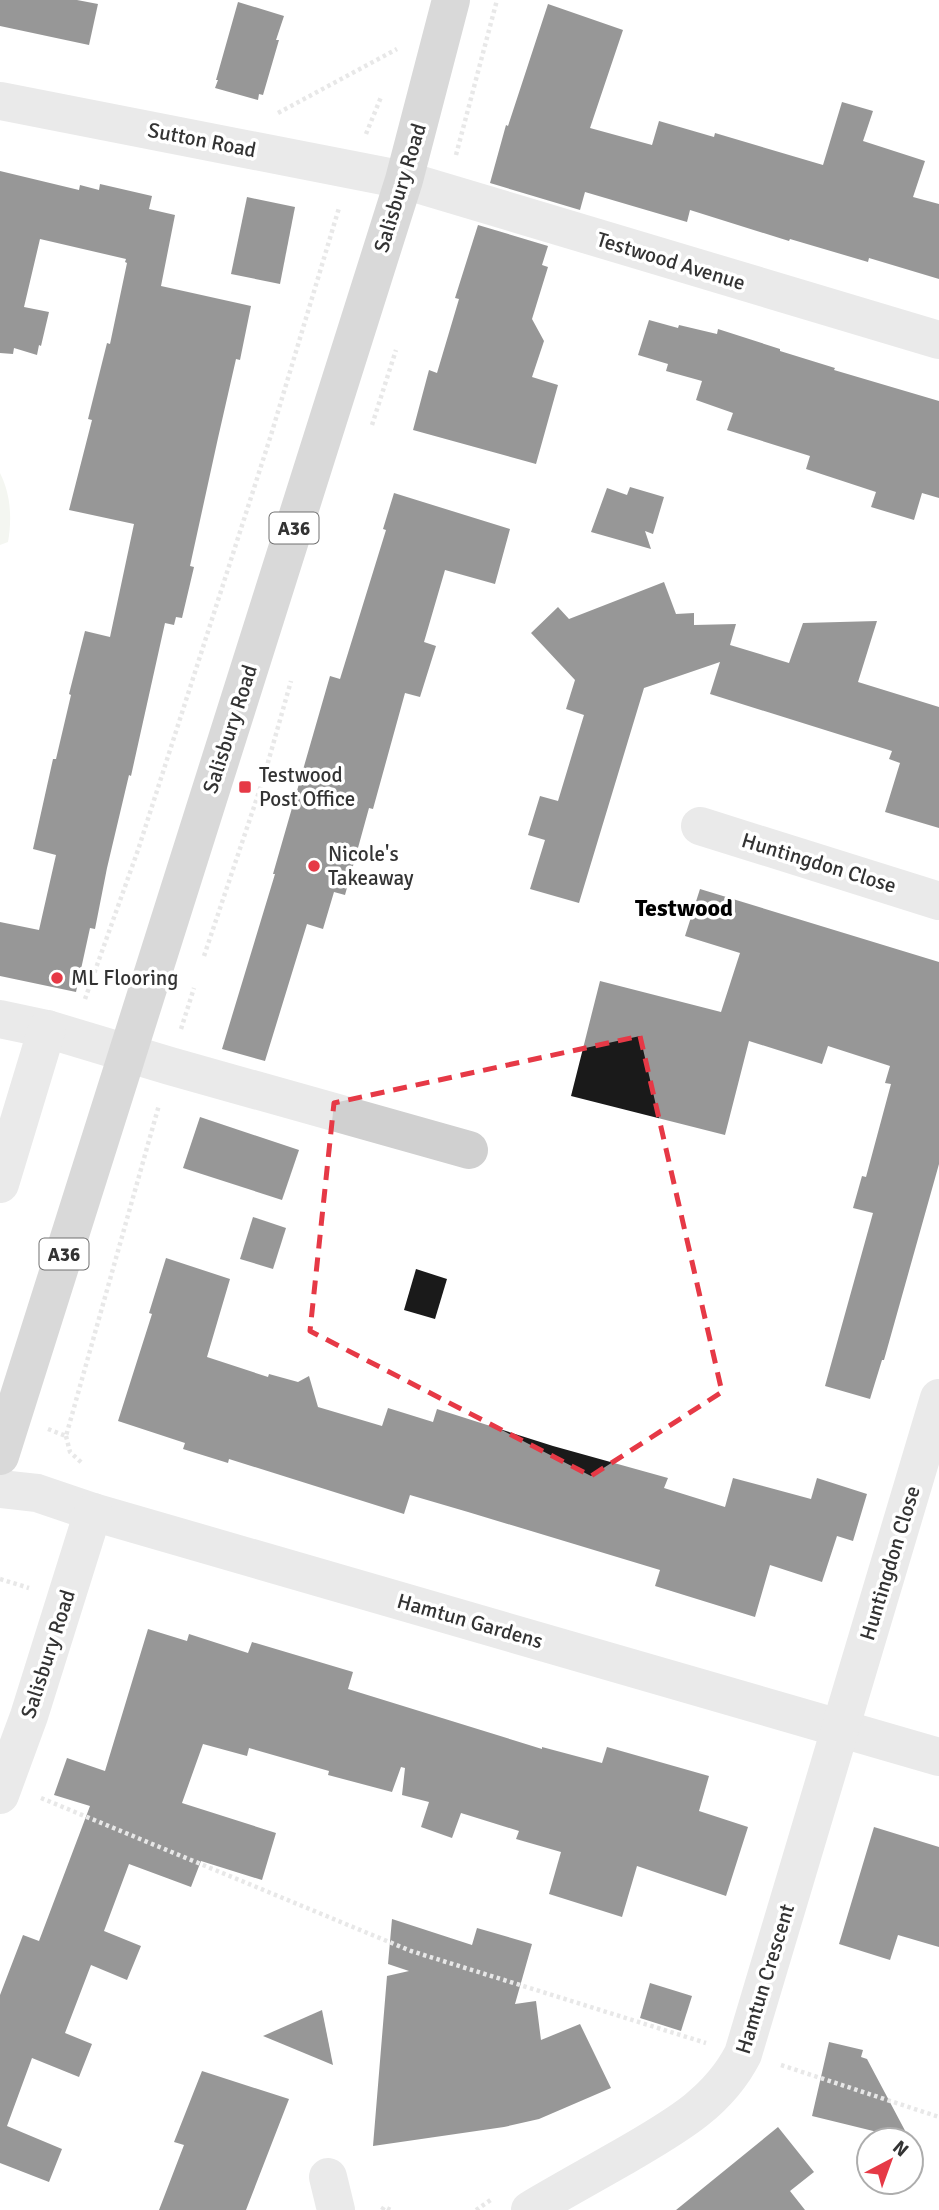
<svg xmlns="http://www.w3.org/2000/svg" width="939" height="2210" viewBox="0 0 939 2210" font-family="Signika,sans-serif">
<rect width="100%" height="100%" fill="#fff"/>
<path fill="#e6ecdf" d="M0 473C11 495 12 519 8 542L0 545Z"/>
<g fill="#1a1a1a">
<polygon points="0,0 77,0 98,4 89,45 0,26"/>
<polygon points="238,2 284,16 276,40 279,40 263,95 259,94 258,100 215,88 218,80 216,80"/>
<polygon points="548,4 623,30 590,128 652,145 659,121 714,137 715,133 823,165 842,102 873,111 863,141 925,161 913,197 939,204 939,279 869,258 868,262 790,239 789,241 690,210 687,222 585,192 580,210 490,183 506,125 508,126"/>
<polygon points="0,171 79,190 80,185 99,190 100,184 152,196 149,209 175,215 161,286 251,306 240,360 236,359 218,438 190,566 194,567 182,618 176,617 174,625 165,623 131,776 129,775 107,868 95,929 90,928 76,992 0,976 0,922 39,930 56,855 33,849 53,759 56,759 71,695 69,694 85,631 110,637 134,524 69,510 92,420 88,419 107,343 110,344 127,263 125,262 126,259 40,239 24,307 49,312 41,346 39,345 37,355 14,348 13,354 0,353"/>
<polygon points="247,197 295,207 280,284 231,274"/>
<polygon points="478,225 548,246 542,265 548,267 532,319 544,341 532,377 558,385 536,464 413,430 429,370 437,373 459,299 455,298"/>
<polygon points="649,320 678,328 679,325 717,334 718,329 780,349 780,351 835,368 834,370 939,401 939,498 922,493 914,520 871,507 876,492 806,469 810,456 727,430 733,413 696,400 702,381 666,371 668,364 638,355"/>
<polygon points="630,487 664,497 653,534 645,531 651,549 591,532 607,488 627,495"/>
<polygon points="394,493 510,529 495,584 445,570 424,642 436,646 420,697 405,693 373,809 369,808 345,895 334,892 323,929 307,924 265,1061 222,1049 275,874 273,874 330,676 340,679 386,530 383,529"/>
<polygon points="664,582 676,614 694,613 694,625 736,624 730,645 789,663 803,623 877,621 858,682 939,707 939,828 885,812 900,763 889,759 892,751 710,694 720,662 644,688 579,903 530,889 545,840 528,835 540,796 558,801 584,715 566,709 575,680 531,633 558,607 569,619"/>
<polygon points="700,889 939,962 939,1164 884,1360 882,1360 870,1399 825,1386 873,1213 853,1208 862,1176 866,1177 891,1084 885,1083 890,1066 828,1046 822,1064 749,1041 725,1135 571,1096 600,981 721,1012 740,953 685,936"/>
<polygon points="200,1117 299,1150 282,1200 183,1168"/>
<polygon points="253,1217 286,1228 273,1269 240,1259"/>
<polygon points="166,1258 230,1279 207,1357 268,1377 269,1374 298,1382 309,1376 318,1407 382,1426 388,1408 433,1422 437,1409 553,1446 668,1478 664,1488 725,1507 733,1478 811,1499 817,1478 867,1494 853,1541 837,1536 822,1582 770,1565 755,1617 655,1586 660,1570 468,1512 410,1495 404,1514 229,1459 228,1463 183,1449 185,1443 118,1421 152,1314 149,1313"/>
<polygon points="416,1269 447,1279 435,1319 404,1310"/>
<polygon points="148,1629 187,1641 189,1634 248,1653 252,1642 353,1672 348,1689 542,1749 542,1747 602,1763 607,1747 709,1776 699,1811 748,1827 726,1896 637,1866 622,1917 549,1894 561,1852 516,1839 519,1831 461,1813 452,1838 421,1827 429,1802 402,1795 405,1768 401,1767 392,1792 328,1775 329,1771 249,1748 247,1756 203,1744 182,1803 276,1833 262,1880 201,1861 191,1887 129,1864 104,1931 141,1946 127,1980 91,1965 65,2033 92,2044 79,2077 32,2058 7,2126 62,2149 49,2182 0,2163 0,1995 23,1935 39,1941 90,1806 54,1795 67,1758 105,1771"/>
<polygon points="874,1827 939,1847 939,1947 898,1935 890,1960 839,1944"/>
<polygon points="392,1919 472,1945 477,1928 532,1944 515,2004 536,2001 541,2040 580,2024 611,2088 539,2119 504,2127 373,2146 387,1976 409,1971 388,1964"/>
<polygon points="650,1983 692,1996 681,2031 640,2018"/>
<polygon points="322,2010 333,2065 263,2036"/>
<polygon points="829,2042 863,2050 861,2057 867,2059 910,2140 812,2116"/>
<polygon points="202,2071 289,2099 246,2210 159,2210 184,2145 174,2142"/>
<polygon points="778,2127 814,2172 790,2191 805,2210 676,2210"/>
</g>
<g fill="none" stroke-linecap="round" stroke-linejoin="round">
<g stroke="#cdcdcd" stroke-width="4.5" stroke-dasharray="3.5 3.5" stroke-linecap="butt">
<polyline points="278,113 397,49"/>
<polyline points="366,134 381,97"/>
<polyline points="456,155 497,0"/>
<polyline points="372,425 396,350"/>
<polyline points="204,956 263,780 291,681"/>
<polyline points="85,999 138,850 271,435 339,208"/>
<polyline points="181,1029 194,988"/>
<polyline points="48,1429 66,1436 159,1105"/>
<polyline points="66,1436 70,1452 83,1464"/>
<polyline points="0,1579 29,1588"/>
<polyline points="41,1798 411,1951 706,2043"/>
<polyline points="781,2065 939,2117"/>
<polyline points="382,2210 384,2207 391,2210"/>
<polyline points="476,2210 492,2199"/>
</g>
<g stroke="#d0d0d0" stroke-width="38">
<polyline points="0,101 404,180 939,340"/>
<polyline points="700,826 939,901"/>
<polyline points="0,1019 47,1029 170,1066 469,1150"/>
<polyline points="0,1184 47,1029"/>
<polyline points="0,1489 37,1493 93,1512 939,1757"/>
<polyline points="0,1795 29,1716 93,1512"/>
<polyline points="328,2177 336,2210"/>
<path d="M530 2210C562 2191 595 2173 628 2154 674 2127 718 2103 743 2054L939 1398"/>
</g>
<polyline stroke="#ababab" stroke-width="38" points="0,1456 404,180 451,0"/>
</g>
<path d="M0 0H939V2210H0ZM640 1036 722 1392 591 1476 310 1331 334 1103Z" fill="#fff" fill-opacity=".55" fill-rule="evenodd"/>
<path fill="none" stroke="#e63946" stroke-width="5" stroke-dasharray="14 9" stroke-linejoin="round" d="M640 1036 722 1392 591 1476 310 1331 334 1103Z"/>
<g fill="#e63946" stroke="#fff" stroke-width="2.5">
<rect x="238" y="780" width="14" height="14" rx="3.5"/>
<circle cx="314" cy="866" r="7"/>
<circle cx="57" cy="978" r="7"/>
</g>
<g text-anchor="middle" stroke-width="7" stroke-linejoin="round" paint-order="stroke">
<g fill="#fff" stroke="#707070" stroke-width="2">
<rect x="269.5" y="512.5" width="49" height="31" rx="5"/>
<rect x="39.5" y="1238.5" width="49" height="31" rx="5"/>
</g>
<g font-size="19" font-weight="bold" fill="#333">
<text x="294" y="535">A36</text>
<text x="64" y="1261">A36</text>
</g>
<g font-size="21" fill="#333" stroke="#fff">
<text transform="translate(202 140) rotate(11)" y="7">Sutton Road</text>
<text transform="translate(400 188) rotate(-73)" y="7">Salisbury Road</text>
<text transform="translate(671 261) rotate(17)" y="7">Testwood Avenue</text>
<text transform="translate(230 729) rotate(-72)" y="7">Salisbury Road</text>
<text transform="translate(819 863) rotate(17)" y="7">Huntingdon Close</text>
<text transform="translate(890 1563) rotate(-73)" y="7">Huntingdon Close</text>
<text transform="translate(470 1621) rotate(16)" y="7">Hamtun Gardens</text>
<text transform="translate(48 1654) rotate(-72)" y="7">Salisbury Road</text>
<text transform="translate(765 1979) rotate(-73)" y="7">Hamtun Crescent</text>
</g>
<g font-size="21" fill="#333" stroke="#fff" text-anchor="start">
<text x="259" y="782">Testwood<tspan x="259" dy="24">Post Office</tspan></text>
<text x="328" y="861">Nicole's<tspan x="328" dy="24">Takeaway</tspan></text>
<text x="71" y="985">ML Flooring</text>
</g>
<g font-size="24" font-weight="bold" fill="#000" stroke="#fff">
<text x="684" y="916">Testwood</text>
</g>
</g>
<g transform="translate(890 2161) rotate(41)"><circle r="33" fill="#ffffff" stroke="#adadad" stroke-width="2"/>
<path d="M0-5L12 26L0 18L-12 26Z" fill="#e63946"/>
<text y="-10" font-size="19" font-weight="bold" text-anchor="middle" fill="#333333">N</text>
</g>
</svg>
